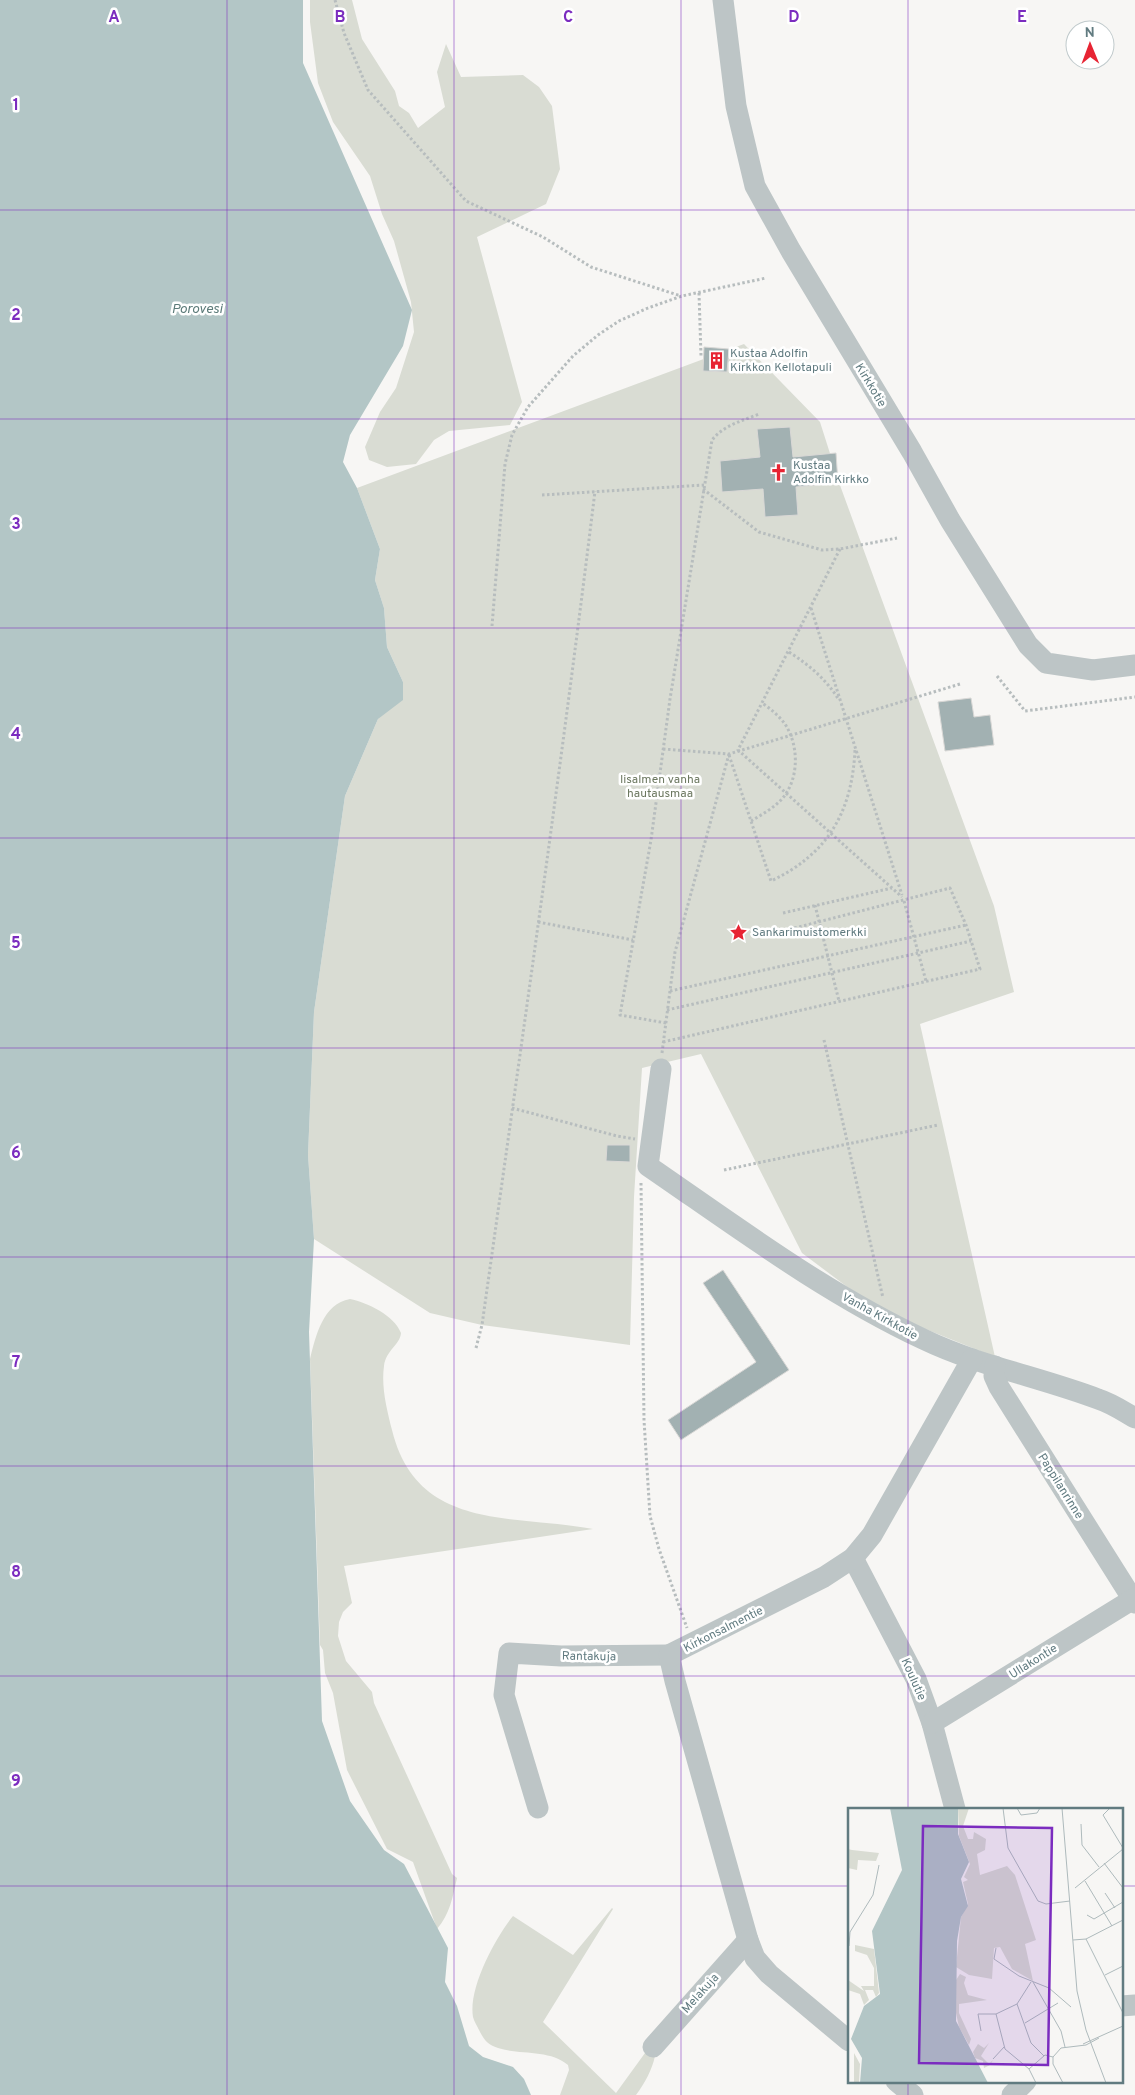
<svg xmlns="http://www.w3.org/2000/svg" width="1135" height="2095" viewBox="0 0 1135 2095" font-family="Overpass,sans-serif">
<rect width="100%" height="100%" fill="#f7f6f4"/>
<g fill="#d9dcd3">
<polygon points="310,0 352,0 362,39 395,91 399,106 409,113 418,128 445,107 437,72 446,44 461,77 523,75 539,87 552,106 560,169 546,204 477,237 522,402 510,425 449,431 434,440 416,464 387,467 369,460 365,447 380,412 396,388 414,332 411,302 394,241 382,214 370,176 333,122 318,83 310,22"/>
<polygon points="744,344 820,422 841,488 994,906 1014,992 920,1024 995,1357 878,1310 802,1253 701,1054 642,1068 634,1197 630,1345 482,1325 430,1313 314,1239 308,1155 314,1012 345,796 378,719 403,682 387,647 384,608 375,580 380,549 357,488"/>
<path d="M350 1299C368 1303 394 1315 401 1333 400 1345 386 1350 384 1366 381 1387 387 1410 392 1430 417 1532 513 1514 593 1529L344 1566 352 1603 343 1612 339 1622 338 1636 346 1661 372 1692 374 1703 452 1874 457 1878C453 1896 450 1914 437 1929L413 1862 387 1849 347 1770 333 1693 325 1673 323 1650 320 1645 310 1359C316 1335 323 1304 350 1299Z"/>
<path d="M612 1908 613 1909 543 2022 616 2093 645 2053 655 2056C652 2070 645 2083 636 2095H560L569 2070 568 2065C550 2049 519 2055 498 2048 488 2045 484 2040 479 2030 477 2026 474 2021 473 2017 468 1988 496 1937 513 1916L573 1955Z"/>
</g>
<polygon fill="#b3c6c6" points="0,0 303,0 303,63 412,310 403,346 350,435 343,462 357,488 380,549 375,580 384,608 387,647 403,682 403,700 378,719 345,796 314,1012 308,1155 314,1239 309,1332 322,1721 350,1801 384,1850 404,1864 448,1948 445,1982 457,2006 469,2046 483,2057 513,2067 524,2079 531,2095 0,2095"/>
<g fill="#a2b1b2" stroke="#d9d8d6">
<polygon points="704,347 729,349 727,372 703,371"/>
<polygon points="790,427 793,457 836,453 838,483 796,487 798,515 765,517 763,489 722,492 720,461 760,457 757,429"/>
<polygon points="971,698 974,717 990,715 994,745 945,751 938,702"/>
<polygon points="607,1145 630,1145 630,1162 606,1161"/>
<polygon points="723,1270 789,1370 681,1440 668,1420 756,1362 703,1283"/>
</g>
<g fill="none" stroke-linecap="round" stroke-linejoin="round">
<g stroke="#b7bdbe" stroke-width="3" stroke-dasharray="2.5 2.5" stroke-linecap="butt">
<polyline points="335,0 344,33 368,90 466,201 543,237 591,267 681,296"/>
<polyline points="699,293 701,356"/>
<polyline points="703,489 759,532 822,550 840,549 897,538"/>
<polyline points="542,495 704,485"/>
<polyline points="840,549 738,750 902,897"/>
<polyline points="811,608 902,895"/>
<polyline points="492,626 505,464 512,435 528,407 573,356 598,335 619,321 648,308 682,296 766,278"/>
<path d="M789 652C809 665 826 679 839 700"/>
<polyline points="997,676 1025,711 1135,697"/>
<polyline points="663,749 729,754 960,684"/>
<path d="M729 755 771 881C828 854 852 812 855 750"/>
<path d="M751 821C761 815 772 809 780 801 799 782 800 747 785 724 779 716 771 709 762 703"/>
<polyline points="904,901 926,981"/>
<polyline points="815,905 839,1001"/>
<polyline points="783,913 892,888"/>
<polyline points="538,922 633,940"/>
<polyline points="670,991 966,925"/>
<polyline points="667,1010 971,941"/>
<path d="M666 1023 620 1015 651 840 670 699 712 440C724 425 742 421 759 414"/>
<polyline points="824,1040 883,1298"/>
<polyline points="663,1042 980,969 966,925 950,888 783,931"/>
<polyline points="662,1053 675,952 729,754"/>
<polyline points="512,1108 617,1136 635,1139"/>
<polyline points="724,1170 938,1125"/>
<polyline points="641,1183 644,1420 650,1516 659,1549 687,1628"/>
<path d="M476 1348 482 1325C521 1047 561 770 595 491"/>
</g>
<g stroke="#bdc5c6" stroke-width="21">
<polyline points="723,0 736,106 755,186 791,251 912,452 950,520 1028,645 1046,663 1093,670 1135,665"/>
<path d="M661 1069 648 1166C737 1227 825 1293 923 1339 979 1366 1040 1377 1098 1399 1111 1403 1123 1411 1135 1418"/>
<polyline points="995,1366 994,1376 999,1387 1135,1603"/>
<polyline points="853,1558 916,1679 932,1723 955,1809"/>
<polyline points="932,1723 1135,1598"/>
<polyline points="538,1808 504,1695 509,1653 561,1656 669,1655"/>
<polyline points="1121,2006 1135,2005"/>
<polyline points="849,2041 769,1974 755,1958 748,1940 675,1681 669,1655 824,1577 853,1558 872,1535 972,1359"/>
<polyline points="653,2047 748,1940"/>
<polyline points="896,2081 913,2095"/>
<polyline points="1012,2095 1026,2081"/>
</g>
</g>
<path fill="none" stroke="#7b2cbf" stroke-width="1" stroke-opacity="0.55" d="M227 0V2095M454 0V2095M681 0V2095M908 0V1809M0 210H1135M0 419H1135M0 628H1135M0 838H1135M0 1048H1135M0 1257H1135M0 1466H1135M0 1676H1135M0 1886H849M1121 1886H1135M908 2081V2095"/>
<defs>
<symbol id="building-bare" viewBox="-9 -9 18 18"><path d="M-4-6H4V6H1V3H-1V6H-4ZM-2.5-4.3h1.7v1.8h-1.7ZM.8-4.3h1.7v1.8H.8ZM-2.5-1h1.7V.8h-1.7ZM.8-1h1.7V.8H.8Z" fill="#e72433" stroke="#fff" stroke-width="2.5" paint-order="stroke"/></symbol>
<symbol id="church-bare" viewBox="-9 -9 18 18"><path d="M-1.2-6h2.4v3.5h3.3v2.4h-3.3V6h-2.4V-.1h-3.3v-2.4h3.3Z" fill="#e72433" stroke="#fff" stroke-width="2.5" paint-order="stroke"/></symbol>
<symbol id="sight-bare" viewBox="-9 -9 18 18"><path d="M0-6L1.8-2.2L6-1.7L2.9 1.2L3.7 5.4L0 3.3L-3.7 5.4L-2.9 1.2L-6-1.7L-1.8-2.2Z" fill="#e72433" stroke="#fff" stroke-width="2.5" paint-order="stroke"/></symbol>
</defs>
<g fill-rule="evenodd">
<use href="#building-bare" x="704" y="348" width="25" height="25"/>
<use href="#church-bare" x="766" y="460" width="25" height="25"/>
<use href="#sight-bare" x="726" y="920" width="25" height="25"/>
</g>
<g text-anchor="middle" stroke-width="5" stroke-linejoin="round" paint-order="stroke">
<g font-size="12" fill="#617b80" stroke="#fff" text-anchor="start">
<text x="730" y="357">Kustaa Adolfin<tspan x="730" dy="14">Kirkkon Kellotapuli</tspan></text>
<text x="793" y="469">Kustaa<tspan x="793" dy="14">Adolfin Kirkko</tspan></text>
<text x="752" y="936">Sankarimuistomerkki</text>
</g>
<g font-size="12" fill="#617b80" stroke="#fff">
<text transform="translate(871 385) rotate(59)" y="4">Kirkkotie</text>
<text transform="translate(880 1316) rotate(29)" y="4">Vanha Kirkkotie</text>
<text transform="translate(1061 1486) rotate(58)" y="4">Pappilanrinne</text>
<text transform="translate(723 1629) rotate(-27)" y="4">Kirkonsalmentie</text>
<text transform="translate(589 1656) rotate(1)" y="4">Rantakuja</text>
<text transform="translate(1033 1661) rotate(-32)" y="4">Ullakontie</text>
<text transform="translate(914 1679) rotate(66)" y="4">Koulutie</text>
<text transform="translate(700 1993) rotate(-48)" y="4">Melakuja</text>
</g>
<g font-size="12" fill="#6c7860" stroke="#fff">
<text x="660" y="783">Iisalmen vanha<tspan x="660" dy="14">hautausmaa</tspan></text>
</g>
<g font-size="14" font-style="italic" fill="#5c7b79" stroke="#fff">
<text x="197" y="313">Porovesi</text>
</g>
</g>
<g transform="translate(848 1808)">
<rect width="275" height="275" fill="#f7f6f4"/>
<path d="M110 0H121L115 18 120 31H125L126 24 138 31 137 42 129 46 132 67 159 58 167 67 188 132 177 136 185 173 164 161 152 139 146 140 144 171 121 167 108 159 113 109 120 96 115 74 120 72 116 69 122 56 111 28ZM0 41 4 42 31 45 28 53 10 52 9 62 0 60ZM7 137 26 141 31 185 28 189 25 182H17L21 192 16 197 12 186 0 182V172L16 183 13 178H26V160L19 147 7 143ZM112 166 118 169 116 175 120 187 139 192 111 196V205L123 231 121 237 111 219 108 205V172ZM141 235 133 248 141 256 145 252 142 257 136 260 135 253 127 250 125 244 130 236 136 240ZM6 245 12 256 11 275H6Z" fill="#d9dcd3"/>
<path d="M42 0H110V26L121 54 113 71 120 98 113 109 109 133 108 213 140 275H12L14 250 3 231 16 198 32 186 24 123 54 62Z" fill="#b3c6c6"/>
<path fill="none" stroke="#aebabc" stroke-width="1" d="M155 0 160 40 190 93 198 96 222 93M169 0 173 7 189 5 192 0M214 0 229 183 238 222 258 275M262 0 255 7 275 40M233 16 234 37 251 59M256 55 275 80M237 73 264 118M227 80 275 41M257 85 267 100M239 107 246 111 275 94M238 131 275 205M225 132 238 131 275 112M1 138 2 124 25 87 31 57M148 140 146 151 171 168 201 180 223 199M257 167 275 158M183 174 169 196 148 206 157 241 181 261 188 275M185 174 213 223 217 239M169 196 183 235 196 248M177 215 210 195M133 223 130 206H148M235 236 275 218M205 249V256L215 275M145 251 156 239M181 261 197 247 205 249 213 240 238 237 251 230"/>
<path fill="#7b2cbf" fill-opacity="0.15" stroke="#7b2cbf" stroke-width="2.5" d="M75 18 204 20 200 257 71 255Z"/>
<rect width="275" height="275" fill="none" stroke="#617b80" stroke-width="2.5"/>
</g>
<g font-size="16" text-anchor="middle" font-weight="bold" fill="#7b2cbf" stroke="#fff" stroke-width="5" stroke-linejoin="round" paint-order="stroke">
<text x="114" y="22">A</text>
<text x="340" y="22">B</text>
<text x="568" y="22">C</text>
<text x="794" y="22">D</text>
<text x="1022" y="22">E</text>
<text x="16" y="110">1</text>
<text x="16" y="320">2</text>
<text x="16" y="529">3</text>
<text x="16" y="739">4</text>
<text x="16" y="948">5</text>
<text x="16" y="1158">6</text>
<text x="16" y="1367">7</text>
<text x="16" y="1577">8</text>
<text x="16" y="1786">9</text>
</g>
<g transform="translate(1090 45) rotate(359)"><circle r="24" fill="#ffffff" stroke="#c0cacc"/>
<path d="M0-4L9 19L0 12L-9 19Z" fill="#e72433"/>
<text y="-8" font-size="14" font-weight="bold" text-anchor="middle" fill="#617b80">N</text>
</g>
</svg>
